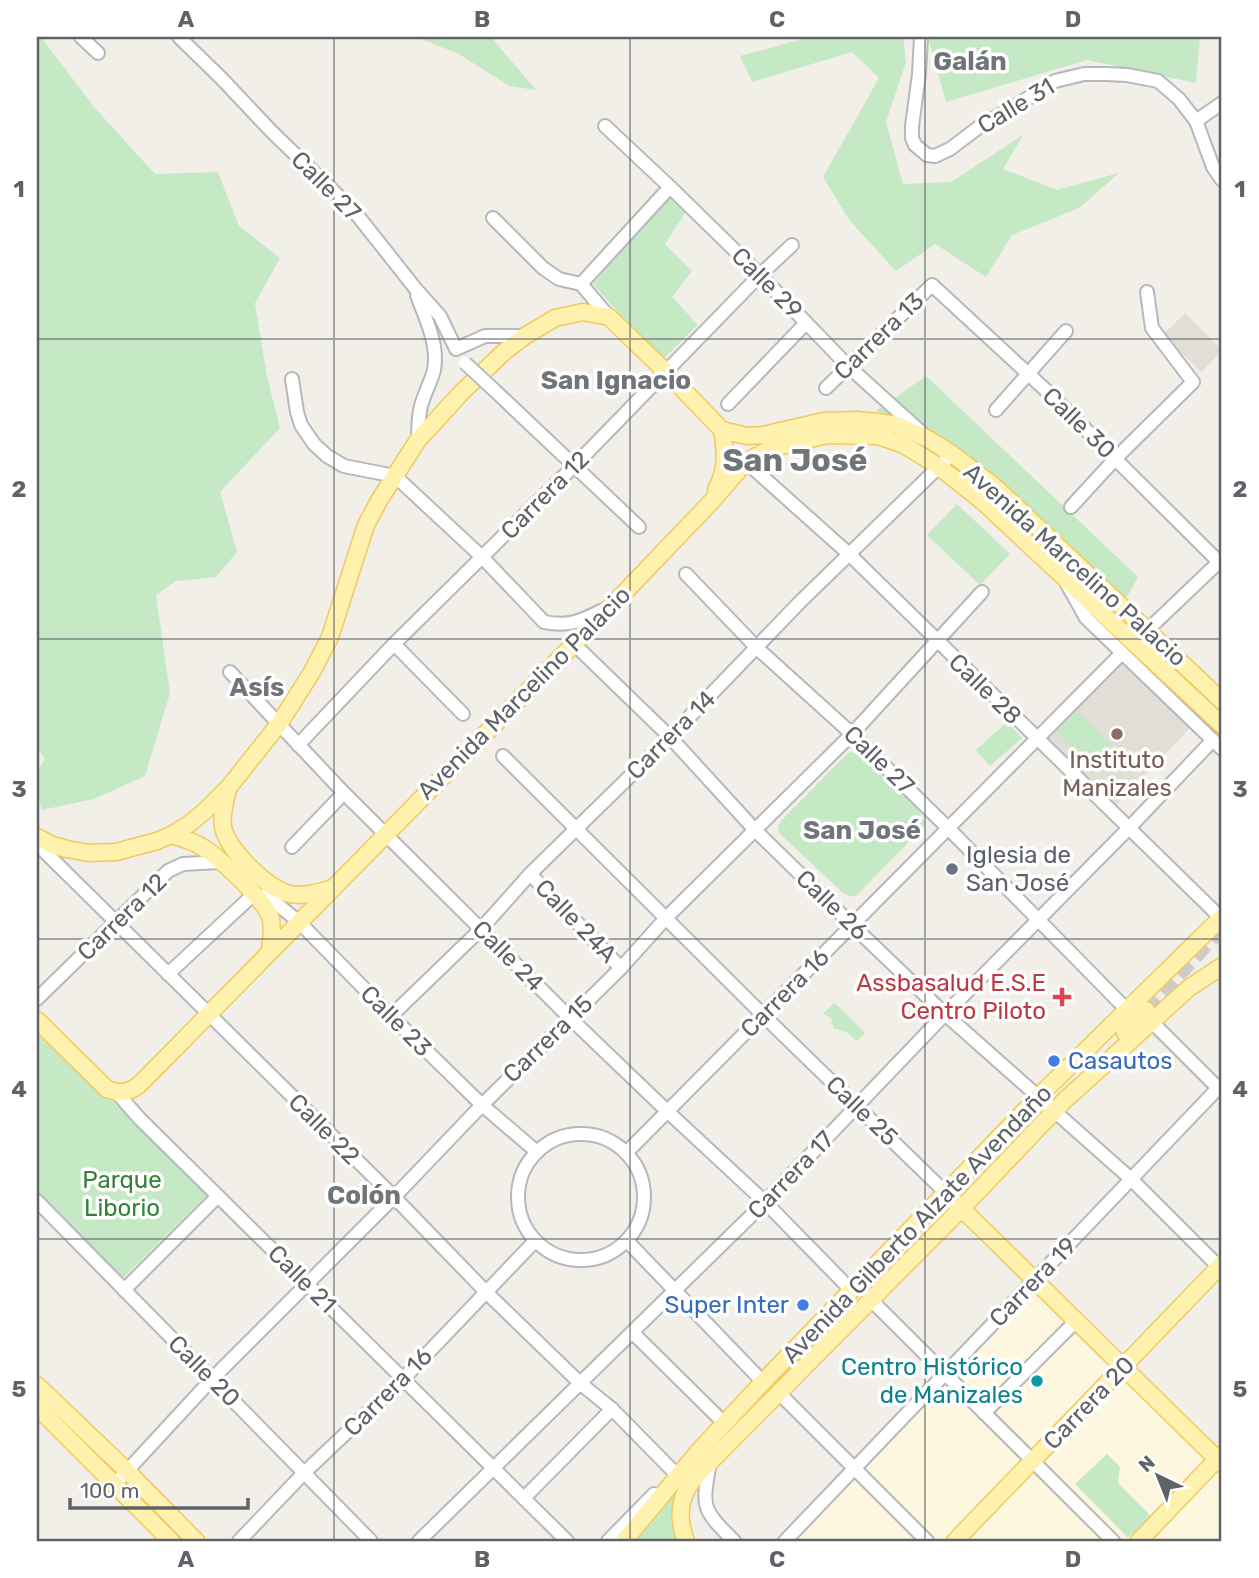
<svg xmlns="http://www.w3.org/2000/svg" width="1259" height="1578" viewBox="0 0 1259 1578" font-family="Rubik,sans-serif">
<rect width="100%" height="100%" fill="#f1efe8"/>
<polygon fill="#fef7e0" points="1032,1290 1222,1473 1222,1541 797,1541"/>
<g fill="#e1ded6">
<polygon points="1185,313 1222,350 1201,372 1163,335"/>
<polygon points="1120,661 1190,728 1114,807 1044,740"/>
</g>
<g fill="#c5e8c5">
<path d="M37 37H41L94 107 155 174 218 172 239 226 280 258 255 303 267 377 280 428 220 492 237 552 216 577 176 581 156 595 170 693 145 776 94 799 42 810C36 788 33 779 45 758L37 748Z"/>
<polygon points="416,37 491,37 536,90 509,86 459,54"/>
<polygon points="810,37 903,37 906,62 886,122 903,184 951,182 1023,135 1003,169 1057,190 1119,173 1079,208 1012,235 986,277 935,244 896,271 850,221 823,177 879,78 852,52 752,82 740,56"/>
<polygon points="928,37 1200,37 1196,83 1087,60 946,102"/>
<polygon points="669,195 685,213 665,244 692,271 672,297 698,325 661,361 593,284"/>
<polygon points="926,376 1138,577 1125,600 958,447 876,411"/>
<polygon points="957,504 1010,554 980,585 927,535"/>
<polygon points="1077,711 1117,751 1096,772 1056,732"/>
<polygon points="1007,722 1022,738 990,766 976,750"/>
<path d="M852 752 862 755 919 811 925 822 922 828 857 895C850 897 847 896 841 891L779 833 778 827 781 821 848 753Z"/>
<polygon points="835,1003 865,1033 857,1041 848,1033 833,1028 834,1025 830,1024 833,1020 823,1013"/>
<polygon points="37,1035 55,1047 209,1193 123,1278 37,1191"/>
<polygon points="1107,1454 1120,1467 1118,1483 1151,1516 1128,1538 1075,1484"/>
<polygon points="679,1486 672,1509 677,1541 630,1541"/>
</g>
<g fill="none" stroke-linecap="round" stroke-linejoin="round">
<polyline stroke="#ccccc8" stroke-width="16" stroke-dasharray="16 8" stroke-linecap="butt" points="1146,1010 1217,932"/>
<defs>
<g id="minor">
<polyline points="81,37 98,53"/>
<polyline points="179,37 222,79 272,132 354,211 415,288 440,316 456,349 485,336 525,336"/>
<polyline points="921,37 919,74 912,126 912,138 915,145 927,155 935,156 950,149 979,127 1017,105 1055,81 1084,74 1106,74 1127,75 1158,81 1179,99 1196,121 1213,167 1222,180"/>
<polyline points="1196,121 1222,103"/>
<polyline points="605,126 670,187 760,275 848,366 922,433"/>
<polyline points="493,218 543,268 559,279 581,284 609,317"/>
<polyline points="581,284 670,187"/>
<path d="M417 295C425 318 439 344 434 370 431 382 424 394 421 406 418 417 418 428 418 440"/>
<path d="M292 379 297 412 301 425 314 444 327 456 344 466 395 476 482 557 544 622C569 627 581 621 603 610"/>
<polyline points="492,388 639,527"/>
<polyline points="826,388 932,285 1050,394 1222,565"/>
<polyline points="728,404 806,323"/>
<polyline points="996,410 1066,331"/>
<polyline points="746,462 849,554 1221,918"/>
<polyline points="1071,507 1115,459 1193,382 1152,328 1147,292"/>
<polyline points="686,574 757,648 852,734 948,828 1127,1010"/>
<polyline points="1067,584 1086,618 1222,749"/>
<polyline points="1134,643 1222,559"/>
<polyline points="394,644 463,714"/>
<polyline points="574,644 670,737 755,830 852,925 945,1014 1131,1179 1222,1270"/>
<polyline points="230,672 344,793 570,1018 667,1111 765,1202 852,1291"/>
<polyline points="298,745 394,644 574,466 760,275 792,245"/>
<polyline points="503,756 763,1015 946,1193"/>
<polyline points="39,839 42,849 394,1197 486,1292 581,1384 612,1409 675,1473"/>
<polyline points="292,847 344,793"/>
<polyline points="530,874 621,968"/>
<polyline points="168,974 254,894 270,898 300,923 391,1016 482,1105 537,1152"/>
<polyline points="37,999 168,871 183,864 220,862"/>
<polyline points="391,1016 481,929 530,874 670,737 800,602 952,454"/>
<polyline points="1151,1021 1222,1092"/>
<polyline points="117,1093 140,1119 567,1541"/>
<circle cx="581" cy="1197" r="63"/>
<polyline points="626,1153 1122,653"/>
<polyline points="37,1201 371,1541"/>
<polyline points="627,1241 763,1382"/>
<polyline points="124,1290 218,1196"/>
<polyline points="871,1300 1113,1541"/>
<polyline points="633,1333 724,1423"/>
<polyline points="779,1393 927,1541"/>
<polyline points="984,1413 1076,1321"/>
<path d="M710 1462C702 1508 701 1508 734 1541"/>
<polyline points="114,1485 212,1379 394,1197 482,1105 621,968 666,918 852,734 982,592"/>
<polyline points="524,1498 612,1409"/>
<polyline points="239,1541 304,1473 403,1379 535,1241"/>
<polyline points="419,1541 765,1202 945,1014 1129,828 1213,740"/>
<polyline points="608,1541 654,1494"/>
<polyline points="785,1541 1222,1084"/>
</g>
<g id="major">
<path d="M716 490C727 469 726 453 722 430"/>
<path d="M228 789C225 802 221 814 223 827 227 849 268 890 290 894 304 897 319 892 333 888"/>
<path d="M171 835C182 838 193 841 202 847 219 857 266 901 271 919 273 930 271 941 270 952"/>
<polyline points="37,837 52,845 67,849 89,853 116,852 157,841 171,835 189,824 205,811 229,787 279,724 312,672 330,637 366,525 380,499 418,440 462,392 504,352 525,336 555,318 583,312 609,317 667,373 722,430 747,436 763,435 824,421 857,420 877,422 897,425 930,440 952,454 994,486 1222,701"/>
<path d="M37 1020 107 1089C120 1094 128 1093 139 1085L625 592 711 502 746 462 769 449 827 435 878 436 904 445 938 466 982 501 1222 725"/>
<polyline points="1125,1033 1146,1010"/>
<polyline points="954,1201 1222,1464"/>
<polyline points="37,1385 127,1471 196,1541"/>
<polyline points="37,1407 171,1541"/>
<polyline points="624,1541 697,1453 763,1382 1038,1097 1222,917"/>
<path d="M686 1541C673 1507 684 1485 710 1462L962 1208 1065 1100 1189 988 1222 966"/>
<polyline points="955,1541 1222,1264"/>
<polyline points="1139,1541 1222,1454"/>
</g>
</defs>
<use href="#minor" stroke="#b5b8bc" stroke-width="16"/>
<use href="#major" stroke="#f2c960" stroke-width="19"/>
<use href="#minor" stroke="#fff" stroke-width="12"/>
<use href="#major" stroke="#fff2af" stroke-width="16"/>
<defs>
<polyline id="minor-bridge" points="465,363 492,388"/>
</defs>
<use href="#minor-bridge" stroke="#b5b8bc" stroke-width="16" stroke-linecap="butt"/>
<use href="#minor-bridge" stroke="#fff" stroke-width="12"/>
</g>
<path fill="none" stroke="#5f6368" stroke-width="2" stroke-opacity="0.55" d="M334 37V1541M630 37V1541M925 37V1541M37 339H1222M37 639H1222M37 939H1222M37 1239H1222"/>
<circle fill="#8d6e63" stroke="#fff" stroke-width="2.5" cx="1117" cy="734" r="7"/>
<circle fill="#6b7280" stroke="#fff" stroke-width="2.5" cx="952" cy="869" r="7"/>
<path fill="#e0444e" stroke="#fff" stroke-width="2.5" d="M1058.5 986.5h7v7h7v7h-7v7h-7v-7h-7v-7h7z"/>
<g fill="#3f7fe0" stroke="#fff" stroke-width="2.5">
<circle cx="1054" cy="1061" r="7"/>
<circle cx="803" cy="1305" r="7"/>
</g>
<circle fill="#0f9aa8" stroke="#fff" stroke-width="2.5" cx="1037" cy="1381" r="7"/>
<g text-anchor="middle" stroke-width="7" stroke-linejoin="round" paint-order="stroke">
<g font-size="24" fill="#5f6368" stroke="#fff">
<text transform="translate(1016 106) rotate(-31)" y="8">Calle 31</text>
<text transform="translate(326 186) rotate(45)" y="8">Calle 27</text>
<text transform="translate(767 283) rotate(45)" y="8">Calle 29</text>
<text transform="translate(879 336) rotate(-44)" y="8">Carrera 13</text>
<text transform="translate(1079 423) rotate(44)" y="8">Calle 30</text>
<text transform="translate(545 495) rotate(-45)" y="8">Carrera 12</text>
<text transform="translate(1075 565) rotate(42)" y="8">Avenida Marcelino Palacio</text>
<text transform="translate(985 689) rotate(44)" y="8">Calle 28</text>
<text transform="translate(524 693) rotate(-45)" y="8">Avenida Marcelino Palacio</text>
<text transform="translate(671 735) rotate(-45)" y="8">Carrera 14</text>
<text transform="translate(879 760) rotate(44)" y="8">Calle 27</text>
<text transform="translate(832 905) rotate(44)" y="8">Calle 26</text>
<text transform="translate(122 917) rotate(-44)" y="8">Carrera 12</text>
<text transform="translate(576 921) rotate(46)" y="8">Calle 24A</text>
<text transform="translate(508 956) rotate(45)" y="8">Calle 24</text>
<text transform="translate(785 993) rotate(-45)" y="8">Carrera 16</text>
<text transform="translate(396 1021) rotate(45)" y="8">Calle 23</text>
<text transform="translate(548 1039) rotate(-44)" y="8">Carrera 15</text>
<text transform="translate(862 1111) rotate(44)" y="8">Calle 25</text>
<text transform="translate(324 1129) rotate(45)" y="8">Calle 22</text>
<text transform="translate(791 1175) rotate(-46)" y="8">Carrera 17</text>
<text transform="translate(917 1224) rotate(-46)" y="8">Avenida Gilberto Alzate Avendaño</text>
<text transform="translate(302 1279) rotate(45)" y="8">Calle 21</text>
<text transform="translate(1033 1282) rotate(-46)" y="8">Carrera 19</text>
<text transform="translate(204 1371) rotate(45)" y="8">Calle 20</text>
<text transform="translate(388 1392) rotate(-45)" y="8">Carrera 16</text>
<text transform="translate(1089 1403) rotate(-46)" y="8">Carrera 20</text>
</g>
<g font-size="24" fill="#785e54" stroke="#fff">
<text x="1117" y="768">Instituto<tspan x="1117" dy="28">Manizales</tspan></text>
</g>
<g font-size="24" fill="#5b616d" stroke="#fff" text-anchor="start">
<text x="966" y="863">Iglesia de<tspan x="966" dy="28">San José</tspan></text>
</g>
<g font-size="24" fill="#be3a42" stroke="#fff" text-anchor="end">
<text x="1046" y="991">Assbasalud E.S.E<tspan x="1046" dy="28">Centro Piloto</tspan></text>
</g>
<g font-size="24" fill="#366cbe" stroke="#fff" text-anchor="start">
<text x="1068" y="1069">Casautos</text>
<text x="789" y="1313" text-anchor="end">Super Inter</text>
</g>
<g font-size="24" fill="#348238" stroke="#fff">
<text x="122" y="1188">Parque<tspan x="122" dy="28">Liborio</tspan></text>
</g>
<g font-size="24" fill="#0d838f" stroke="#fff" text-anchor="end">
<text x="1023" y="1375">Centro Histórico<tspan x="1023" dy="28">de Manizales</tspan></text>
</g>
<g font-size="26" font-weight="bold" fill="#70757a" stroke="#fff">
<text x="970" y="70">Galán</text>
<text x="616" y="389">San Ignacio</text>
<text x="257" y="696">Asís</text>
<text x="862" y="839">San José</text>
<text x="364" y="1204">Colón</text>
</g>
<g font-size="32" font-weight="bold" fill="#70757a" stroke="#fff">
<text x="795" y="471">San José</text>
</g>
</g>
<rect width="1259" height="1578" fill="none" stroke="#ffffff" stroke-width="77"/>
<g transform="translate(1158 1476) rotate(317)" stroke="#ffffff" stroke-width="5" paint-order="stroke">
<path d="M0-5L12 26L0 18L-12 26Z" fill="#5f6368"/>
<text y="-10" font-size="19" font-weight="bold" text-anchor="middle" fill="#5f6368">N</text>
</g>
<path d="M70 1498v10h178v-10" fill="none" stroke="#5f6368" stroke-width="3.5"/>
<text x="80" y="1498" font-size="21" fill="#5f6368" stroke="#ffffff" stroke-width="5" paint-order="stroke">100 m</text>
<rect x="38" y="38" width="1182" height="1502" fill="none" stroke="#5f6368" stroke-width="2.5"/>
<g font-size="23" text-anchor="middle" font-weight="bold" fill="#5f6368">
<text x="186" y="27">A</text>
<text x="482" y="27">B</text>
<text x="777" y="27">C</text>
<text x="1073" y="27">D</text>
<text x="19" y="197">1</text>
<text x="1240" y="197">1</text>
<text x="19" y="497">2</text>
<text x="1240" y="497">2</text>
<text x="19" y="797">3</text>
<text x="1240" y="797">3</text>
<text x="19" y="1097">4</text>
<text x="1240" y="1097">4</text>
<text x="19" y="1397">5</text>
<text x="1240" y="1397">5</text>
<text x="186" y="1567">A</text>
<text x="482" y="1567">B</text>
<text x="777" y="1567">C</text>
<text x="1073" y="1567">D</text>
</g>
</svg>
